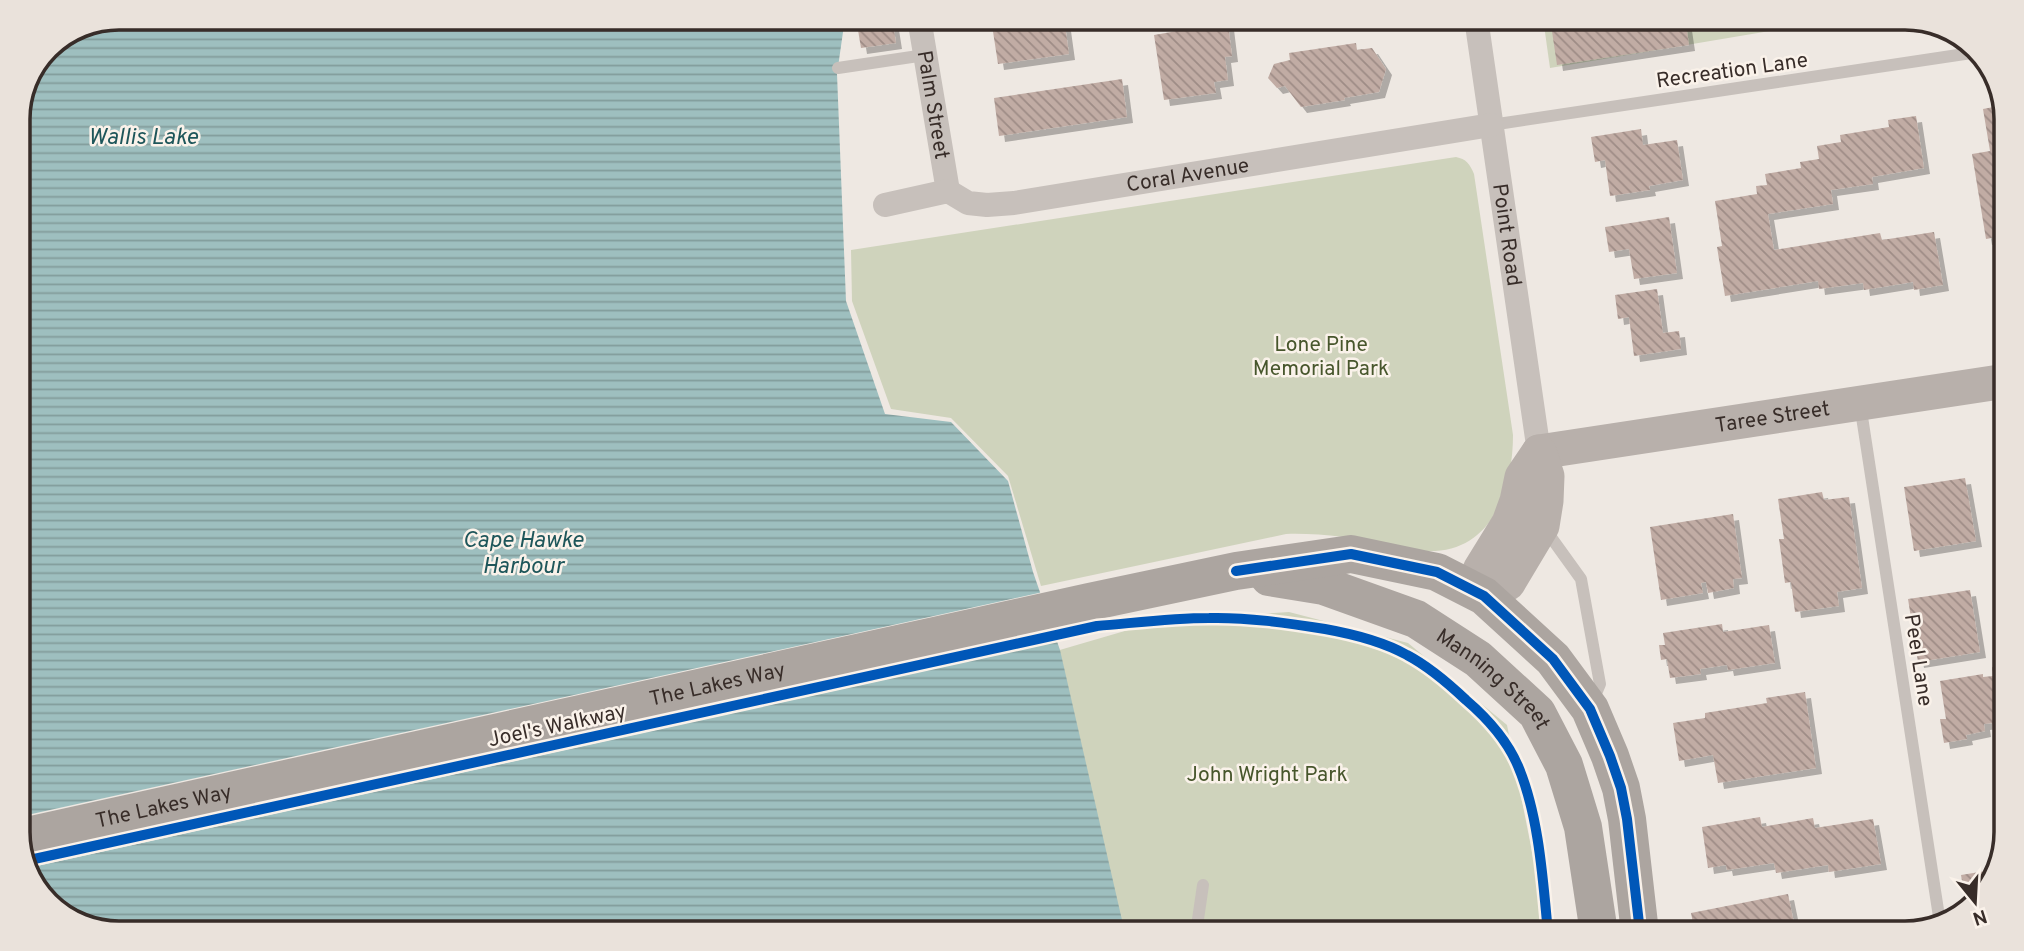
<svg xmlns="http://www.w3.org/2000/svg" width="2024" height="951" viewBox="0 0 2024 951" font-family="Overpass,sans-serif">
<defs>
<pattern id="water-rules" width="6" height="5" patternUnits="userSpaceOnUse" patternTransform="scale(1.75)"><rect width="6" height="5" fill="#9ebfbf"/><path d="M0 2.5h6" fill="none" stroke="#829c9b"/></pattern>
<pattern id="building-back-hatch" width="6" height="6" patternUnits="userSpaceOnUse" patternTransform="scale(1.75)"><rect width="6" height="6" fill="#c1aca4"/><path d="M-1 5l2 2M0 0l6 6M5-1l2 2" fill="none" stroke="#9e8c86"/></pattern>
<filter id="shadow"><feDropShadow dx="6" dy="6" stdDeviation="0" flood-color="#0004"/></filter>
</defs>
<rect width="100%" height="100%" fill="#eee8e2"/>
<g fill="#cfd3bc">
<polygon points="1543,18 1846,18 1550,68"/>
<path d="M1456 157C1466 159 1470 164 1474 174L1513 435C1513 485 1495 548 1435 551 1420 552 1403 546 1388 544 1354 538 1321 533 1286 534L1041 586 1008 476 951 418 891 409 852 301 851 250Z"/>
<polygon points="1289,612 1408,643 1507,725 1548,933 1110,933 1046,654 1159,621"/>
</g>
<polygon fill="url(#water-rules)" points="119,18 845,18 837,74 846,301 885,414 951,422 1008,481 1033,572 1060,650 1125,933 119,933 74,923 35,889 18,839 18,113 47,47"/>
<polygon fill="#eee8e2" points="1043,592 1060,641 28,868 18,839 18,817"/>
<g fill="url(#building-back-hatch)" filter="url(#shadow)">
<polygon points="856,18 892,18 896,43 861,48"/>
<polygon points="1021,18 1064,18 1069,54 998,64 992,25 1022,20"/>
<polygon points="1187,18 1204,18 1205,27 1228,24 1232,56 1225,57 1228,80 1214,82 1216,93 1164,100 1154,35 1177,31 1175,19"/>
<polygon points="1550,18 1685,18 1689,45 1557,65"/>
<polygon points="1356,43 1357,50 1372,48 1386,69 1379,92 1344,98 1345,100 1301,107 1285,86 1277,88 1268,78 1274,64 1290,60 1289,53"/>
<polygon points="1122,79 1127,117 999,136 994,98"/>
<polygon points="2004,105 2006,113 2006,247 2005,247 2003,236 1986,239 1972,154 1990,151 1983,109"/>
<polygon points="1916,116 1924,168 1872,177 1873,184 1831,190 1833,204 1768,214 1774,250 1880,233 1882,240 1934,232 1943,285 1914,290 1913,282 1864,290 1863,283 1819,289 1818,281 1725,296 1717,247 1722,246 1715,201 1757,194 1756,186 1767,185 1765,174 1801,168 1800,162 1819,159 1817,146 1841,142 1840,135 1889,127 1888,120"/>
<polygon points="1641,129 1643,145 1677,140 1683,180 1649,186 1650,190 1610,196 1605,160 1595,162 1591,137"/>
<polygon points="1669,217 1677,273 1634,279 1629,249 1609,252 1605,227"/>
<polygon points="1657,289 1663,333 1679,331 1681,349 1634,356 1629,317 1618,319 1615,295"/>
<polygon points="1965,478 1976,541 1914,551 1904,487"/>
<polygon points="1822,492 1824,500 1849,497 1862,588 1837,592 1839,606 1795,612 1791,582 1785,583 1779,539 1784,539 1778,499"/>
<polygon points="1733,514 1742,578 1733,579 1734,588 1708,593 1706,582 1701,583 1703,593 1661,600 1650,527"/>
<polygon points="1970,590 1980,652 1918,662 1908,599"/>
<polygon points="1722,624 1723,632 1769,625 1775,663 1728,670 1727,665 1700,669 1701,674 1670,678 1667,659 1661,660 1659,645 1665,645 1663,633"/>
<polygon points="2006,665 2006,774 2005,774 2001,749 1996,750 1992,723 1984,724 1985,731 1966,735 1967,739 1944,743 1940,719 1946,719 1940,681 1983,674 1983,677 1993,676 1992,667"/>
<polygon points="1805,692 1816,768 1718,783 1713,755 1679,761 1673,723 1705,718 1705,713 1767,703 1766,698"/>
<polygon points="1760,817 1762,827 1813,818 1815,828 1873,819 1881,864 1829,872 1828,865 1776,873 1774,863 1727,870 1726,865 1708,868 1702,827"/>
<polygon points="1986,871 1987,876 1997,875 1996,877 1971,905 1970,898 1965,899 1961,875"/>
<polygon points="1788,894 1796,933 1695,933 1691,913"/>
</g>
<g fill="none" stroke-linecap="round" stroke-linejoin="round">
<g stroke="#c7c0bb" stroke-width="12">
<polyline points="838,68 925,55"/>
<polyline points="1491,125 1978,52"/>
<polyline points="1860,404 1940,923"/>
<polyline points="1545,529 1581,579 1600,684 1592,703"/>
<polyline points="1196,933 1203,885"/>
</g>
<g stroke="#c7c0bb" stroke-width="24">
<path id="s1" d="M919 18 948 191"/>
<path id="s2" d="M1476 18 1539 452"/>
<path id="s3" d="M885 205 948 191 968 203 987 205 1014 203 1491 125"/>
</g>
<g stroke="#b8b0ab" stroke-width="35">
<path id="s4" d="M1539 452 2006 381"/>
<polygon points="1539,452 1547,476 1546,501 1542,526 1508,583 1484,596 1480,570 1509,523 1517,501 1522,477"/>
</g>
<g stroke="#aca5a0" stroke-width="38">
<path id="s5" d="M1269 577 1324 586 1416 619 1478 659 1537 713 1564 765 1583 827 1599 933"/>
<path id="s6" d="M18 838 1089 602 1236 571 1351 554 1437 572 1484 596 1553 659 1590 709 1610 756 1621 788 1627 819 1640 933"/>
</g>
<defs>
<g id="cycleway">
<polyline points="1236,571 1351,554 1437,572 1484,596 1553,659 1590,709 1610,756 1621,788 1627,819 1640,932"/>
<path d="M25 861 1097 626C1134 623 1171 618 1209 618 1247 617 1287 623 1325 629 1353 634 1382 641 1407 655 1428 666 1448 683 1466 700 1487 718 1507 740 1518 766 1539 815 1543 881 1548 933"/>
</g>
</defs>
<use href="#cycleway" stroke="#faf2ea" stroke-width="15"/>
<use href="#cycleway" stroke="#0057b8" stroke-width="10"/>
</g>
<g text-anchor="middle" stroke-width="5" stroke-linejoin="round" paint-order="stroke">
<g font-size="21" fill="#382d29" stroke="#faf2ea">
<text transform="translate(1732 70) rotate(-8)" y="7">Recreation Lane</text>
<text dy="7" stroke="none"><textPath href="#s1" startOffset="88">Palm Street</textPath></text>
<text dy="7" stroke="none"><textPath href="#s3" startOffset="310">Coral Avenue</textPath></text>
<text dy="7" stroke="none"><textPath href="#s2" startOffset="219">Point Road</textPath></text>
<text dy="7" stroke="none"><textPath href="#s4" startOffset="236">Taree Street</textPath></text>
<text transform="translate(1919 660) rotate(81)" y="7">Peel Lane</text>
<text dy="7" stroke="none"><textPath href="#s5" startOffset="252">Manning Street</textPath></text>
<text dy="7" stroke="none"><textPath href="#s6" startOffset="716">The Lakes Way</textPath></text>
<text transform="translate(557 725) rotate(-12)" y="7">Joel's Walkway</text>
<text dy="7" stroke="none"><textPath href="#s6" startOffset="149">The Lakes Way</textPath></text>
</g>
<g font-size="21" fill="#47562c" stroke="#faf2ea">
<text x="1321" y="351">Lone Pine<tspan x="1321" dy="24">Memorial Park</tspan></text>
<text x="1267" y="781">John Wright Park</text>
</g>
<g font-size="23" font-style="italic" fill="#1e565a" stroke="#faf2ea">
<text x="143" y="144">Wallis Lake</text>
<text x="523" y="547">Cape Hawke<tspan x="523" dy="26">Harbour</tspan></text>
</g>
</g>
<path d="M0 0H2024V951H0ZM119 30H1905A89 89 0 0 1 1994 119V832A89 89 0 0 1 1905 921H119A89 89 0 0 1 30 832V119A89 89 0 0 1 119 30Z" fill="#eae2db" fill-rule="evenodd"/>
<path fill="none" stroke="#382d29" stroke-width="3.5" d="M119 30H1905A89 89 0 0 1 1994 119V832A89 89 0 0 1 1905 921H119A89 89 0 0 1 30 832V119A89 89 0 0 1 119 30Z"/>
<g transform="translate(1975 902) rotate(162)" stroke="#faf2ea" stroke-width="5" paint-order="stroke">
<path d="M0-5L12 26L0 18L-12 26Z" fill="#382d29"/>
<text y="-10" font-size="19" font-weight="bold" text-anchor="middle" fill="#382d29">N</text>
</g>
</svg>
